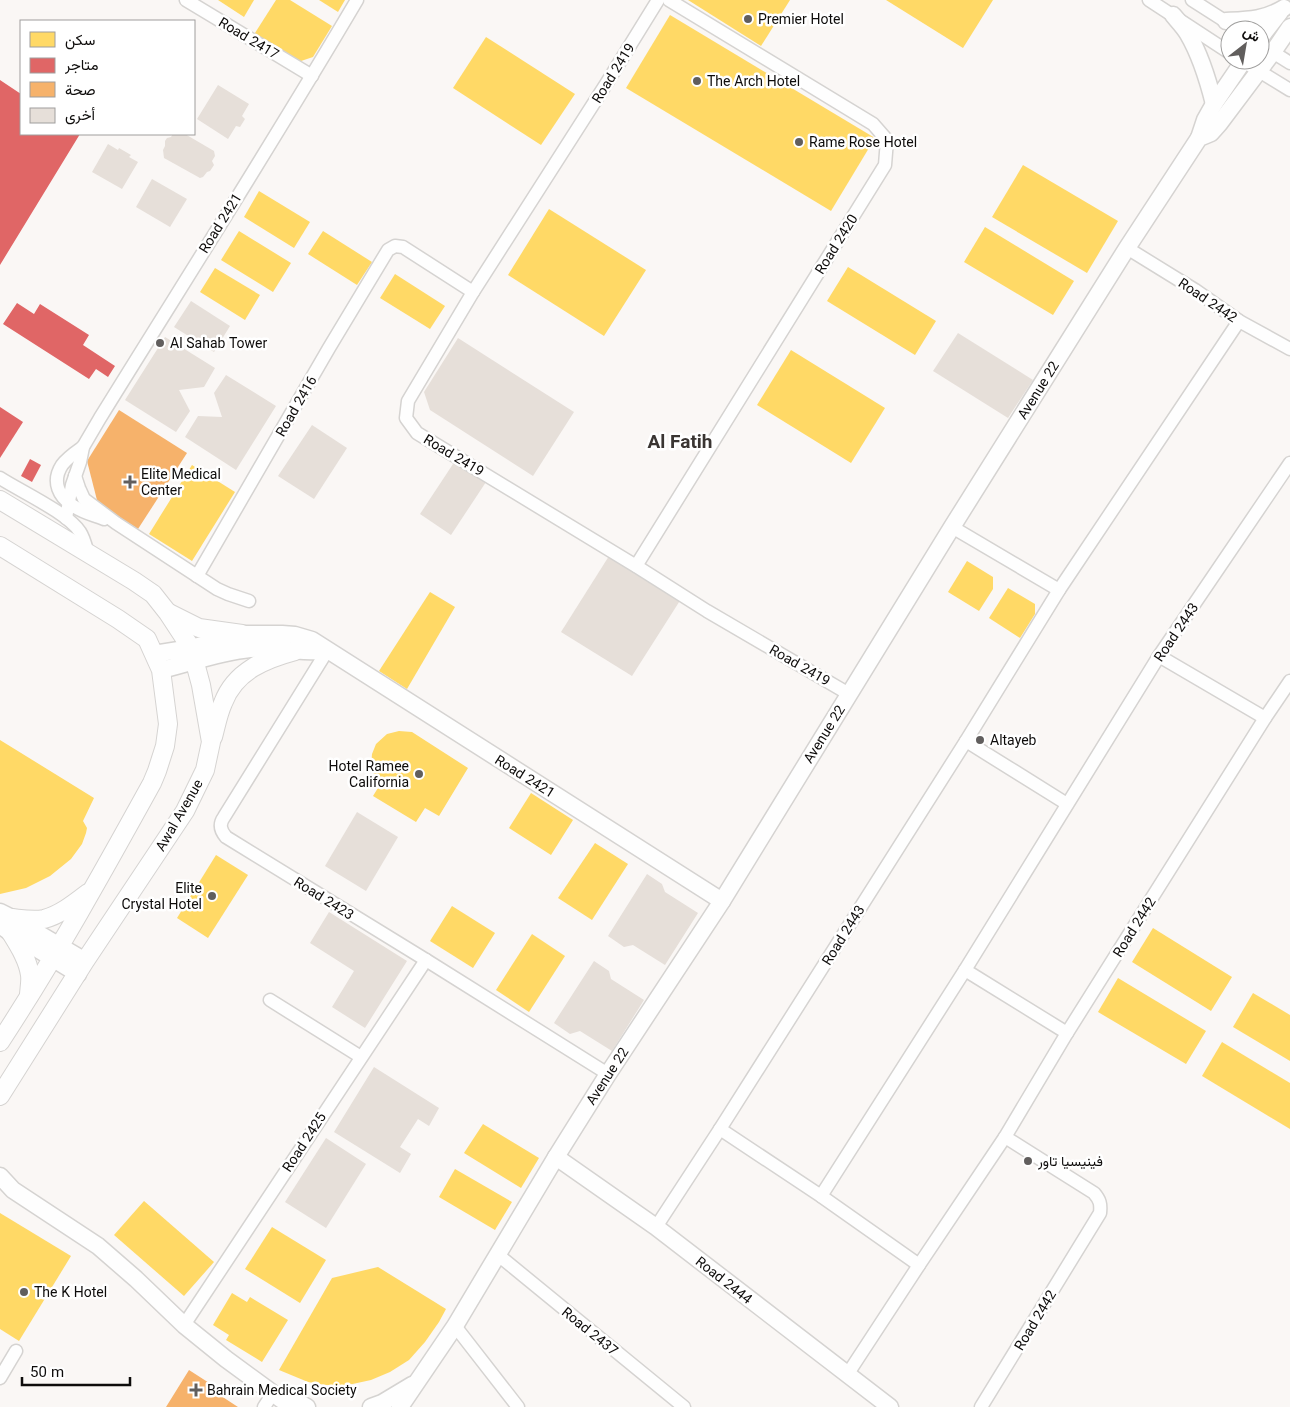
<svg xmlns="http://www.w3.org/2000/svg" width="1290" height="1407" viewBox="0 0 1290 1407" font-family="Georgia,Vazirmatn,serif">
<rect width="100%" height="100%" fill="#faf7f5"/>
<g fill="#ffd966">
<polygon points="218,0 254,0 244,17"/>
<polygon points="276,0 290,0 332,26 313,57 295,63 253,36"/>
<polygon points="319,0 345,0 338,12"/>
<polygon points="688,0 790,0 761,46"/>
<polygon points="886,0 993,0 963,48"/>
<polygon points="670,15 875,138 831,211 626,88"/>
<polygon points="486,37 575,94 541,145 453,88"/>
<polygon points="1023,165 1118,221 1087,273 992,217"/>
<polygon points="259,191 310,222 294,248 244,217"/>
<polygon points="549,209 646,270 604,336 508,275"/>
<polygon points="985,227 1074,281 1053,315 964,262"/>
<polygon points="239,231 291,263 273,292 221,260"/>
<polygon points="323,231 372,262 357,285 308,254"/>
<polygon points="848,267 936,321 915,355 827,301"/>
<polygon points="215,268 260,295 245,320 200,292"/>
<polygon points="395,274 445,306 430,329 380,298"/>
<polygon points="791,350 885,408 851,463 757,405"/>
<polygon points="192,465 235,492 192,561 149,534"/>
<polygon points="967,561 993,577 993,589 979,611 948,592"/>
<polygon points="1008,588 1035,604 1035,614 1020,638 989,618"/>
<polygon points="430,592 455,607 407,689 379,671"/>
<polygon points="399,731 412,732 468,768 439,816 425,808 416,822 373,796 381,783 377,781 371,767 372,754 376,744 387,734"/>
<polygon points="0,740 94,798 83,821 87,828 86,833 82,844 71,859 50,876 26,888 0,894"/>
<polygon points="531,793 573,820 551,855 509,828"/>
<polygon points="595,843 628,864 592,920 558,898"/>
<polygon points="216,855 248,875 208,938 177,918"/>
<polygon points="452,906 495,933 473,968 430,941"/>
<polygon points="1153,928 1232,977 1211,1011 1132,962"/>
<polygon points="532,934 565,956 529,1012 496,990"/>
<polygon points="1118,978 1206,1031 1186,1064 1098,1012"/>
<polygon points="1253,993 1290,1015 1290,1061 1233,1027"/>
<polygon points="1222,1042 1290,1083 1290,1129 1202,1076"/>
<polygon points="483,1124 539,1158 521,1188 464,1153"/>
<polygon points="455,1169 512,1202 495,1230 439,1197"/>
<polygon points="144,1201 214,1262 184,1296 114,1235"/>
<polygon points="0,1213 71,1256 19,1341 0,1329"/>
<polygon points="272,1227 326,1260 300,1303 245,1269"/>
<polygon points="378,1267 446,1309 439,1322 425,1342 409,1360 390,1372 371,1380 348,1385 325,1385 308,1382 279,1370 332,1278"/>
<polygon points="232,1293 247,1302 250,1297 288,1320 262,1362 226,1340 229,1335 213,1325"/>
</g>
<g fill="#e06666">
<polygon points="0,80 21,94 21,134 80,134 0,265"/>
<polygon points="17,303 34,314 40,304 89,335 83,345 115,366 108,377 96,369 89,379 3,324"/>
<polygon points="0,407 23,422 0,458"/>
<polygon points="30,459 41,465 32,482 21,476"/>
</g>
<g fill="#f6b26b">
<polygon points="119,410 187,453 138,529 98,504 87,461"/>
<polygon points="189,1370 217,1388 215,1392 238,1407 166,1407"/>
</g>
<g fill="#e6dfd9">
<polygon points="218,85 249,104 242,116 245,119 240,127 236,126 228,139 197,119"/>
<polygon points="173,134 185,134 214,151 215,156 212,161 214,165 210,171 207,172 203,177 200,178 164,158 163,150 165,146 165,141 167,138 171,137"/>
<polygon points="108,144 118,150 119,148 131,155 129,157 138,162 122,189 92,172"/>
<polygon points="152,179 187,199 170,227 136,207"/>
<polygon points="191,301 230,326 214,352 174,327"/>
<polygon points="958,333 1033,380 1008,418 933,371"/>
<polygon points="165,337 215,368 204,387 179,390 190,411 176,432 125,400"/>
<polygon points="458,338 574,412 533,476 430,410 424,392"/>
<polygon points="226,375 276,406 236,470 185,437 198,416 222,417 214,393"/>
<polygon points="312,425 347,448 314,499 278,476"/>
<polygon points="455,461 486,482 451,535 420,514"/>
<polygon points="609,556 681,599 632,676 561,632"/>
<polygon points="357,812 398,837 366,891 325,866"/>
<polygon points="647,874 662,884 665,892 698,913 665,965 633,945 624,947 608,936"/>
<polygon points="329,912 407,961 365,1028 332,1007 354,971 310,943"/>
<polygon points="594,961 609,971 611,979 644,1000 612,1051 580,1031 570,1034 554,1023"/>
<polygon points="374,1067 439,1108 429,1126 418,1119 400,1147 411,1154 400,1173 334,1132"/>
<polygon points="326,1138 366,1164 326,1228 285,1202"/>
</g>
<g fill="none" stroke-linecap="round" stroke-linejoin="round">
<defs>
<g id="minor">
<polyline points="186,0 312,76"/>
<polyline points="658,0 608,81 473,292 408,401 406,418 417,433 636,566 707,611 849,694"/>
<polyline points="1149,0 1230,53"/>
<polyline points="1192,0 1239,30"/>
<polyline points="1260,44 1290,63"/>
<polyline points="1241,60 1290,90"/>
<polyline points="1127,248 1195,290 1239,321 1290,349"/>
<path d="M83 447C76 452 68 457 62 465 51 482 59 498 75 507 84 513 94 515 104 519"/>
<polyline points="75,476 79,488 84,499 116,523 217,589 228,594 249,601"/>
<path d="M0 478C20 491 68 513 80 532 84 538 86 547 88 554"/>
<path d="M66 518 72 485 80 462 83 447 100 418C186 279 274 141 357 0"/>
<polyline points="952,527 1059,590"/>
<polyline points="636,566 885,165 887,140 873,124 669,0"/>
<polyline points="197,576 329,348 388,250 395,246 403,247 473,292"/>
<path d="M327 651 224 817C219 824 220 830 226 837L426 960 608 1074"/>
<polyline points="1159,656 1265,718"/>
<polyline points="966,741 1067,804"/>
<polyline points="965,970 1067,1033"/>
<polyline points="270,1000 361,1057"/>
<polyline points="720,1129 821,1196 919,1265"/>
<polyline points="821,1196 965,970 1159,656 1290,463"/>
<polyline points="656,1227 720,1129 966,741 1059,590 1239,321"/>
<polyline points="497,1254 684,1407"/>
<polyline points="184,1325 426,960"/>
<polyline points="455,1326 518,1407"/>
<polyline points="847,1375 919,1265 1005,1137 1067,1033 1265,718 1290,681"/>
<polyline points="0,1378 16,1351"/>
<polyline points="264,1407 273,1393"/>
<path d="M981 1407 1100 1213C1101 1204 1100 1200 1094 1193L1005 1137"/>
</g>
<g id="tertiary">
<path d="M1173 15C1178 21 1184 27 1188 34 1201 56 1208 80 1214 104"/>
<path d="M1226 21C1249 20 1264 20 1284 8"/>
<polyline points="1260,38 1280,12"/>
<polyline points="1199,138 1205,120 1214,104 1244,60"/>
<polyline points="154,654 191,648 242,634 282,634 295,635 312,640 722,901"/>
<path d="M161 670C190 663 220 652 250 649 276 647 301 653 327 651"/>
<polyline points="0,912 12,918 85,961"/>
<polyline points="0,925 11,933 78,974"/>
<polyline points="556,1157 656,1227 890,1407"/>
<polyline points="0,1176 13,1190 98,1246 136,1279 184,1325 226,1359 282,1400 294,1400 307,1407"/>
<polyline points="371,1407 382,1403 412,1385"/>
<polyline points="400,1407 455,1326 556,1157 608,1074 722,901 952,527 1127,248 1199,138 1211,133 1219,124 1273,52 1290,27"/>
</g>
<g id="secondary">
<polyline points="0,500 134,581 153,594 168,613 191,648 201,685 211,742 205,770 185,811 85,961 0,1096"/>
<path d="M0 546 118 619 147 639 161 670 168 724 165 746 157 771 152 783C104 870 55 958 0 1042"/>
<polyline points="169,613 199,628 242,634"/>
<path d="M213 737C216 726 218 714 223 703 235 671 265 659 295 651"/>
<path d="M12 918C22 919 33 921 44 919 60 915 75 903 88 893"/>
<path d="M11 933C19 946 28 960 30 975 31 982 29 989 29 996"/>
</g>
</defs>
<use href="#minor" stroke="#d5d3d1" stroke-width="15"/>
<use href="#tertiary" stroke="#d5d3d1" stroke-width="19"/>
<use href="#secondary" stroke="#d5d3d1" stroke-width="20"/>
<use href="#minor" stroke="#fefefe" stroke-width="12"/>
<use href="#tertiary" stroke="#fefefe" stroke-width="16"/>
<use href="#secondary" stroke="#fefefe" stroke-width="18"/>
</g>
<g fill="#615e5d" stroke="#fff" stroke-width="2">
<circle cx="748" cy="19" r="5"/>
<circle cx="697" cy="81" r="5"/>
<circle cx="799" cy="142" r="5"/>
<circle cx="160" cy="343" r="5"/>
<path d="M127.5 474.5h5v5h5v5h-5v5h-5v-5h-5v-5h5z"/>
<circle cx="980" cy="740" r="5"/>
<circle cx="419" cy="774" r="5"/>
<circle cx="212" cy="896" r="5"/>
<circle cx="1028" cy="1161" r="5"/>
<circle cx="24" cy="1292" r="5"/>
<path d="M193.5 1382.5h5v5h5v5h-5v5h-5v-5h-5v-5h5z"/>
</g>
<g text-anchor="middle" stroke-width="5" stroke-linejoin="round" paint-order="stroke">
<g font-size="14" fill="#0e0c0b" stroke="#fff" text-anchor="start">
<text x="758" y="24">Premier Hotel</text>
<text x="707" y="86">The Arch Hotel</text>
<text x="809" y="147">Rame Rose Hotel</text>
<text x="170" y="348">Al Sahab Tower</text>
<text x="141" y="479">Elite Medical<tspan x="141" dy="16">Center</tspan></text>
<text x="990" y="745">Altayeb</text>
<text x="409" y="771" text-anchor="end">Hotel Ramee<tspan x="409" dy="16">California</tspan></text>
<text x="202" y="893" text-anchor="end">Elite<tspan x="202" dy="16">Crystal Hotel</tspan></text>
<text x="1038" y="1166">فينيسيا تاور</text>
<text x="34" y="1297">The K Hotel</text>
<text x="207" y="1395">Bahrain Medical Society</text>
</g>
<g font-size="14" fill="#0e0c0b" stroke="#fff">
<text transform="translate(249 38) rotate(31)" y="5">Road 2417</text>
<text transform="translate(613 73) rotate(-58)" y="5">Road 2419</text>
<text transform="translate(220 223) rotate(-58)" y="5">Road 2421</text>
<text transform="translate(836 244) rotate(-58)" y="5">Road 2420</text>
<text transform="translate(1208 300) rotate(34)" y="5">Road 2442</text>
<text transform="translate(1038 390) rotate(-58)" y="5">Avenue 22</text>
<text transform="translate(296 406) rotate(-60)" y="5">Road 2416</text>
<text transform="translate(454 455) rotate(31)" y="5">Road 2419</text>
<text transform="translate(1176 632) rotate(-56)" y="5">Road 2443</text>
<text transform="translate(800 665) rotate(30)" y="5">Road 2419</text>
<text transform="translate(824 734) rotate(-58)" y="5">Avenue 22</text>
<text transform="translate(525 776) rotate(32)" y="5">Road 2421</text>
<text transform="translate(179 815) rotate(-60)" y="5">Awal Avenue</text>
<text transform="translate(324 898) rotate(32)" y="5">Road 2423</text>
<text transform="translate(1134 927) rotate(-58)" y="5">Road 2442</text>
<text transform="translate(843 935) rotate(-58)" y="5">Road 2443</text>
<text transform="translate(607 1076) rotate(-57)" y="5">Avenue 22</text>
<text transform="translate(304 1142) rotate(-57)" y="5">Road 2425</text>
<text transform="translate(724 1280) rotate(38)" y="5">Road 2444</text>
<text transform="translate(1035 1320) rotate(-59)" y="5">Road 2442</text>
<text transform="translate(590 1331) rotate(39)" y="5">Road 2437</text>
</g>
<g font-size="19" font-weight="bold" fill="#3a3532" stroke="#fff">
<text x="680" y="448">Al Fatih</text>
</g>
</g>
<rect x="20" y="20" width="175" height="115" fill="#ffffff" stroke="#9f9e9d"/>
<rect x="30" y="32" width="25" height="15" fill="#ffd966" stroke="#9f9e9d"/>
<text x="65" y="45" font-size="15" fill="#0e0c0b">سكن</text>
<rect x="30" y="58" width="25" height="15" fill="#e06666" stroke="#9f9e9d"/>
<text x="65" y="70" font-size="15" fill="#0e0c0b">متاجر</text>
<rect x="30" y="82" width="25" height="15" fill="#f6b26b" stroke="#9f9e9d"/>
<text x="65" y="95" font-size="15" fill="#0e0c0b">صحة</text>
<rect x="30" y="108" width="25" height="15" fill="#e6dfd9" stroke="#9f9e9d"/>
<text x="65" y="120" font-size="15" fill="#0e0c0b">أخرى</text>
<g transform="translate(1245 45) rotate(31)"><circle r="24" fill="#ffffff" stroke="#9f9e9d"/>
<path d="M0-4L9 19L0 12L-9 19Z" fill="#615e5d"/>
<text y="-8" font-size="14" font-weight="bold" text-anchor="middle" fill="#0e0c0b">ش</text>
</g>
<path d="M22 1377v8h108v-8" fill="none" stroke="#0e0c0b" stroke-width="2.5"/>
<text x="30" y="1377" font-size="15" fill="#0e0c0b" stroke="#ffffff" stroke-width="4" paint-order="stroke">50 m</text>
</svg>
